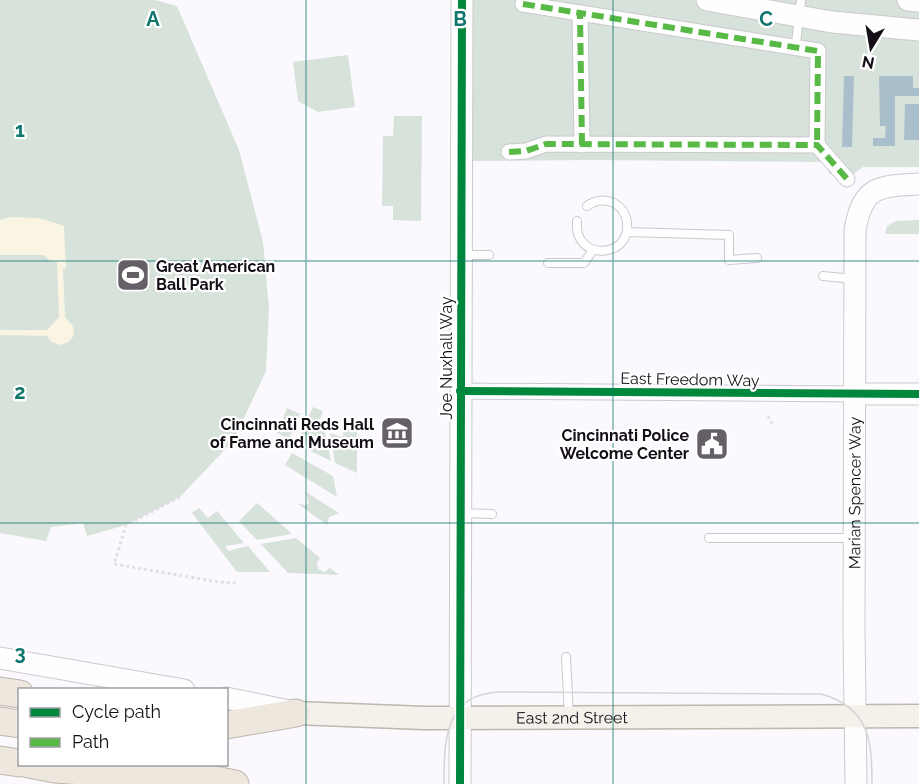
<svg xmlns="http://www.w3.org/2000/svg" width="919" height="784" viewBox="0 0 919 784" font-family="Raleway,sans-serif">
<rect width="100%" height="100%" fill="#fbf9fd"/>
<g fill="#d6e2da">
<polygon points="0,0 155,0 177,6 239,150 263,242 269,308 266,371 233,441 180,497 126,525 87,536 83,523 51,527 46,541 0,533"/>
<polygon points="462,0 919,0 919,167 863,167 853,174 829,174 828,162 592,160 461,161"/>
<polygon points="348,55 355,107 318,112 298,101 293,62"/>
<polygon points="394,116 422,116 421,221 393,220 393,206 382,206 383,136 393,136"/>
<polygon points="919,220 919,234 885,234 887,226 896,221"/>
<polygon points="313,407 323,411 317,429 325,432 331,461 296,444"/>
<polygon points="287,408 300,414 289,439 277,433"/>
<polygon points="348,419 357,423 357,473 335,463 330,433 342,437"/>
<polygon points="292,453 333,476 337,497 285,465"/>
<polygon points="306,492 339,513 329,517 327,525 298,504 307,505 309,503"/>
<polygon points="257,503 292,534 257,540 239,521"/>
<polygon points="199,508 208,518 217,511 244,543 226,546 228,551 248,546 270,572 237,572 192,513"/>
<polygon points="296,538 320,558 317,563 318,569 325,572 330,568 339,575 288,573 261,544"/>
</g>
<polygon fill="#faf4e2" points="10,217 39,218 64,226 66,268 63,269 65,317 73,326 74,335 70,341 61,345 51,342 47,336 0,335 0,330 47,330 59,317 57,262 50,261 44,255 0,255 0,220"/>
<g fill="#aabfcc">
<polygon points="844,76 854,76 852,147 842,147"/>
<polygon points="879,76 913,76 913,88 919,88 919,96 895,96 895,146 873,146 873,138 885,138 886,126 880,126"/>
<polygon points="905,104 919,104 919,140 904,140"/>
</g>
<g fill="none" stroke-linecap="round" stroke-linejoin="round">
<defs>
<g id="lane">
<polyline points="796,43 801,0"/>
<path d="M577 221C573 262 632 259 627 222 626 214 621 207 614 203 605 199 595 200 587 206"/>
<polyline points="627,232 729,235 729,260 757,258"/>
<polyline points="464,255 489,255"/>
<polyline points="548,263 584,263 593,250"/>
<polyline points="823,276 854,279"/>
<polyline points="461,513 492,514"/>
<polyline points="709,538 853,538"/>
<polyline points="566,657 569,716"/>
</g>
<g id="street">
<polyline points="523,4 580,13"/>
<polyline points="582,145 580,13 818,51 817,145"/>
<polyline points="509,152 526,151 546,144 817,145 847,179"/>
<polyline points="460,391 856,394"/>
</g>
<g id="secondary">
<polyline points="707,0 832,22 919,30"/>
<polyline points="908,0 919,1"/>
<polyline points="856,394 919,394"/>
<polyline points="0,658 184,690"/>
<polyline points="226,698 289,711"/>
<polyline points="460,784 462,0"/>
<path id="s1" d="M856 784 854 630 855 230C863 185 879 186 919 184"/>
</g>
<g id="primary">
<path id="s2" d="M296 713 424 718 919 716"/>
</g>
<g id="highway">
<polyline points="0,691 20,694"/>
<polyline points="0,721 20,724"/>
<polyline points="226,725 296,713"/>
<polyline points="0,760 20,763"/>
<polyline points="29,764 55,769 215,780 235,784"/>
</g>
</defs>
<use href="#lane" stroke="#ccc8cf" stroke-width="10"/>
<use href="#street" stroke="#ccc8cf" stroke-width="17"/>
<use href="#secondary" stroke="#ccc8cf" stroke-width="23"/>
<use href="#primary" stroke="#bdb7ae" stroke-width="25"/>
<use href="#highway" stroke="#bdb7ae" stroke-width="29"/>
<g stroke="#e1e0e1" stroke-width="3" stroke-dasharray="3 3" stroke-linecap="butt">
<polyline points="496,0 506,2"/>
<polyline points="862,137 863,43"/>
<polyline points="487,152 495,152"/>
<polyline points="768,416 773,425"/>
<polyline points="180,497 126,525 114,564 219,582 237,583"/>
</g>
<use href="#lane" stroke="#fefeff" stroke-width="8"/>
<use href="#street" stroke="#fefeff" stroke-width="15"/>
<use href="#secondary" stroke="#fefeff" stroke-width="21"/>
<use href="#primary" stroke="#f4f0ea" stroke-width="22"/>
<use href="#highway" stroke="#ede7de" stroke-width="27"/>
<path stroke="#d6d4d6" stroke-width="1.5" d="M444 784C444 742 444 694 499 692L821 694C869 707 872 740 872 784"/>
<g stroke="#58b947" stroke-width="6" stroke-dasharray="12 6" stroke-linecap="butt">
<polyline points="523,4 580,13"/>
<polyline points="582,145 580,13 818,51 817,145"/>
<polyline points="509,152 526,151 546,144 817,145 847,179"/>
</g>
<defs>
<g id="cycleway">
<polyline points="460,391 919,394"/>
<polyline points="460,784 462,0"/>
</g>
</defs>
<use href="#cycleway" stroke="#fff" stroke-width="11"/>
<use href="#cycleway" stroke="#00873e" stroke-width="8"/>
</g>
<path fill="none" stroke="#0f766e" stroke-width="1.5" stroke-opacity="0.55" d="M306 0V784M613 0V784M0 261H919M0 523H919"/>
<defs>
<symbol id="stadium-square" viewBox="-11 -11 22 22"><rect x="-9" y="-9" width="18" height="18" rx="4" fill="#656067" stroke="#fff"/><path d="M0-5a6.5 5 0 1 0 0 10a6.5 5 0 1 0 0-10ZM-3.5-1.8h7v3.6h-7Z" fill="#fff"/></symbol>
<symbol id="museum-square" viewBox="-11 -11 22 22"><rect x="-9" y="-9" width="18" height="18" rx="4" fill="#656067" stroke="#fff"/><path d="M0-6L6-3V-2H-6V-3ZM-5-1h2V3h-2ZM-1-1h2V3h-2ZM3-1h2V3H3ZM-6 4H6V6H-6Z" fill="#fff"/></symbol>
<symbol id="civic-square" viewBox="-11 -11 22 22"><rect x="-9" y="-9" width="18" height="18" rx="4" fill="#656067" stroke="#fff"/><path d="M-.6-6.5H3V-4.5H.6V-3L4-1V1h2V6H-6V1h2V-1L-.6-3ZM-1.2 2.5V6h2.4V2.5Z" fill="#fff"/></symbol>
</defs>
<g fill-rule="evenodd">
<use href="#stadium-square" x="114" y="256" width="38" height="38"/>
<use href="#museum-square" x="378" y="414" width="38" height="38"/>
<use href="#civic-square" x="693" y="425" width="38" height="38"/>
</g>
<g text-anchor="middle" stroke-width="4.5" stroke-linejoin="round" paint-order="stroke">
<g font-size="16" font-weight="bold" fill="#140e16" stroke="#fff" text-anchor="end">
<text x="156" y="272" text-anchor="start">Great American<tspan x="156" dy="18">Ball Park</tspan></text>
<text x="374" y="430">Cincinnati Reds Hall<tspan x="374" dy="18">of Fame and Museum</tspan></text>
<text x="689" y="441">Cincinnati Police<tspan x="689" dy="18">Welcome Center</tspan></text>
</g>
<g font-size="16" fill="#140e16" stroke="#fff">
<text transform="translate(446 358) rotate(-90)" y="6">Joe Nuxhall Way</text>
<text transform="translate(690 379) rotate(1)" y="6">East Freedom Way</text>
<text dy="6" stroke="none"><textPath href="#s1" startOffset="291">Marian Spencer Way</textPath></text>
<text dy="6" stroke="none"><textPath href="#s2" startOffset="276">East 2nd Street</textPath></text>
</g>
</g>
<g font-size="20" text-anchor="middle" font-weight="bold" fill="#0f766e" stroke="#fff" stroke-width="4.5" stroke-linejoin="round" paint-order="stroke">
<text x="153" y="26">A</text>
<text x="460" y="26">B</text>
<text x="766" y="26">C</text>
<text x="20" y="137">1</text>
<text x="20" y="399">2</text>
<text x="20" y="660">3</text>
</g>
<rect x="18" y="688" width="210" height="78" fill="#ffffff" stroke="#a19fa2" stroke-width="1.5"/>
<rect x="30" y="708" width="30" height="9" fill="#00873e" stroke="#a19fa2" stroke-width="1.5"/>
<text x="72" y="718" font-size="18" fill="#140e16">Cycle path</text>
<rect x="30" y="738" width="30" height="9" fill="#58b947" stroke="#a19fa2" stroke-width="1.5"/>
<text x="72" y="748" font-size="18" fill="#140e16">Path</text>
<g transform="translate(871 48) rotate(191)" stroke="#ffffff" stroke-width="4.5" paint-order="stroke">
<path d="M0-4.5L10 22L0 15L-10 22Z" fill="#140e16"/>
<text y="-9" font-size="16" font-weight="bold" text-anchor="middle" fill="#140e16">N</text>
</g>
</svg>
